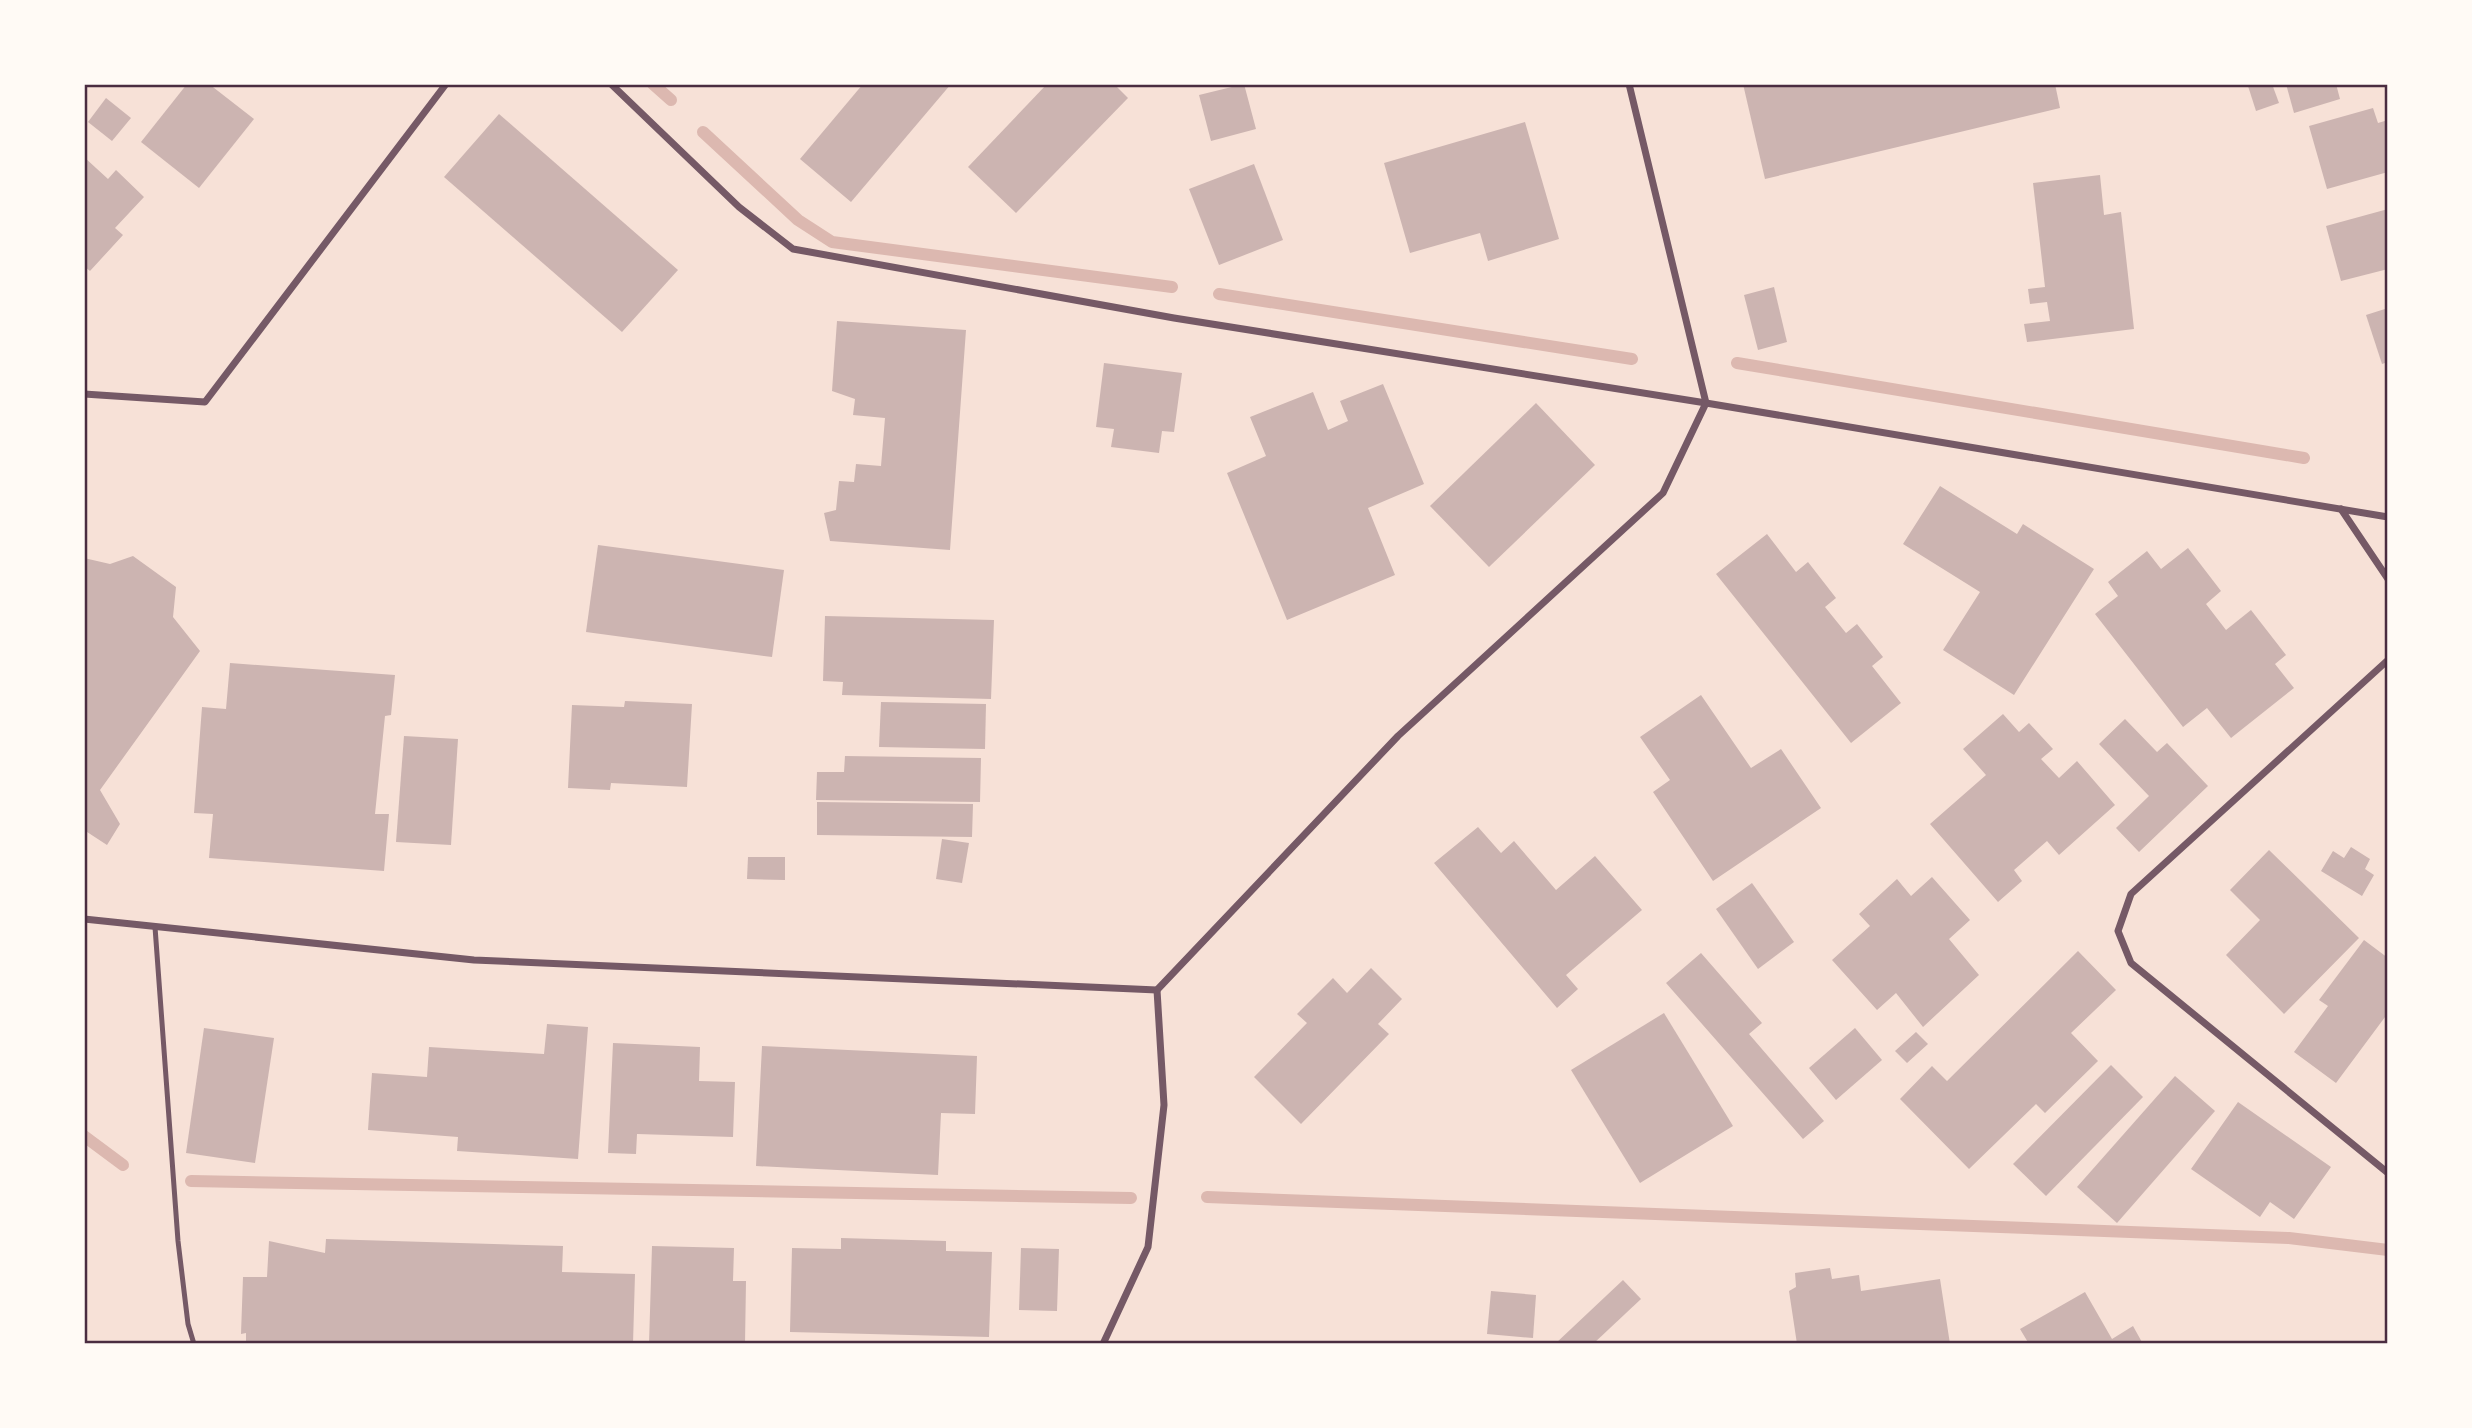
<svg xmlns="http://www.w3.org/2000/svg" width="2472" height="1428" viewBox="0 0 2472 1428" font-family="Literata,serif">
<rect width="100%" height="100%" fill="#f7e1d7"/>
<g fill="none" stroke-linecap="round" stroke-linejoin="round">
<g stroke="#dcb8b0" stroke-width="12">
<polyline points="653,84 671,100"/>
<polyline points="703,132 798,220 832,242 1172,287"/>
<polyline points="1219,294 1632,359"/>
<polyline points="1737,363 2304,458"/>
<polyline points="84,1136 123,1165"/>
<polyline points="191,1181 1131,1198"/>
<polyline points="1207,1197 2289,1238 2388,1250"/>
</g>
</g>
<g fill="#ccb4b1">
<polygon points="187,84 209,84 254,119 199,188 141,142"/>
<polygon points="863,84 951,84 851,202 800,159"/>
<polygon points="1047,84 1114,84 1128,98 1016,213 968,167"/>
<polygon points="1244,84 1256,129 1211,141 1199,95"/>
<polygon points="1743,84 2055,84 2060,108 1765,179"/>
<polygon points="2255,84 2272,84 2279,103 2256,111 2248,86"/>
<polygon points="2286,84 2336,84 2340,99 2294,113"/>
<polygon points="106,98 131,118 112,141 88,122"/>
<polygon points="2373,108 2378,123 2388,120 2388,172 2327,189 2309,126"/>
<polygon points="499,114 678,270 622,332 444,177"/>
<polygon points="1525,122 1559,239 1488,261 1480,233 1410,253 1384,163"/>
<polygon points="84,157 108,179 116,170 144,197 115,228 123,235 90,271 84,266"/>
<polygon points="1254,164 1283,240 1219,265 1189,189"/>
<polygon points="2100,175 2104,215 2121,212 2134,329 2027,342 2024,324 2050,321 2047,302 2030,304 2028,289 2045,287 2033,183"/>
<polygon points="2388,209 2388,269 2341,281 2326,226"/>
<polygon points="1774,287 1787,342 1758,350 1744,295"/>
<polygon points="2388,308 2388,362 2382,364 2366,315"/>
<polygon points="837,321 966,330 950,550 830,541 824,513 836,510 839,481 854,482 856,464 881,466 885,418 853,415 855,399 832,391"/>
<polygon points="1104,363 1182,373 1174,432 1162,431 1159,453 1111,447 1114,429 1096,427"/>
<polygon points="1383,384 1424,484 1368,508 1395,575 1287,620 1227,473 1266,456 1250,417 1313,392 1328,430 1348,421 1340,401"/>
<polygon points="1536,403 1595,465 1489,567 1430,506"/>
<polygon points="1940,486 2017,534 2023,524 2094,569 2014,695 1943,650 1980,592 1903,544"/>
<polygon points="1767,534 1796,572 1808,562 1836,598 1825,607 1846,633 1857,624 1883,657 1872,666 1901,703 1851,743 1716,574"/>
<polygon points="598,545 784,570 772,657 586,632"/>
<polygon points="2188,548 2221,591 2206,604 2226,630 2251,610 2286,655 2275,664 2294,688 2231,738 2207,708 2183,727 2095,614 2118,596 2108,582 2147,551 2161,569"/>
<polygon points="133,556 176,587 173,617 200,651 100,790 120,824 107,845 84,830 84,558 110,564"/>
<polygon points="825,616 994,620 991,699 842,695 843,682 823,681"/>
<polygon points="230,663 395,675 391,715 385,716 375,814 389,814 384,871 209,858 213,814 194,813 202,707 226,709"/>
<polygon points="1701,695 1751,768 1781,749 1821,808 1713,881 1653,792 1670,780 1640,737"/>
<polygon points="625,701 692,704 687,787 611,783 610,790 568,788 572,705 624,707"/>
<polygon points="881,702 986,704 985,749 879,747"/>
<polygon points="2003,714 2019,732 2029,723 2053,749 2041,759 2059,778 2077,761 2115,805 2059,855 2047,841 2014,870 2022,881 1998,902 1930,824 1986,775 1963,749"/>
<polygon points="2125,719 2157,752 2167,743 2208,786 2139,852 2116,828 2149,796 2099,744"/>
<polygon points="404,736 458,739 451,845 396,842"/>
<polygon points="845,756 981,758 980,802 816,800 817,772 844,772"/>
<polygon points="817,802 973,804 972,837 817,835"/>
<polygon points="1478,827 1501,853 1514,841 1556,890 1595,856 1642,910 1566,975 1578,989 1557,1008 1434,863"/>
<polygon points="942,839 969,843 962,883 936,879"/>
<polygon points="2351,847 2370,859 2365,869 2374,875 2362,896 2321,871 2333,851 2344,858"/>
<polygon points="2269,850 2359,938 2284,1014 2226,955 2260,920 2230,890"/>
<polygon points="748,857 785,857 785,880 747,879"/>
<polygon points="1932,877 1970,920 1949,939 1979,975 1923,1027 1896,993 1877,1010 1832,960 1870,926 1859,914 1897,879 1911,896"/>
<polygon points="1752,883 1794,942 1758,969 1716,909"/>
<polygon points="2364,940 2388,958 2388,1013 2336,1083 2294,1052 2328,1006 2319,1000"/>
<polygon points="2078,951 2116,990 2071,1033 2098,1061 2045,1113 2036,1104 1969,1169 1900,1099 1932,1066 1947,1081"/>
<polygon points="1701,953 1762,1023 1749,1034 1824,1121 1803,1139 1666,983"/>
<polygon points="1371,968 1402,999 1378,1024 1389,1034 1301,1124 1254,1077 1307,1023 1297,1014 1333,978 1347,993"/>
<polygon points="1664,1013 1733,1126 1640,1183 1571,1070"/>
<polygon points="547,1024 588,1027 578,1159 457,1151 458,1137 368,1130 372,1073 427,1077 429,1047 544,1054"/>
<polygon points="204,1028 274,1038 255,1163 186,1153"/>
<polygon points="1855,1028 1882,1060 1836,1100 1809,1068"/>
<polygon points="1916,1032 1928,1044 1907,1063 1895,1051"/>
<polygon points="613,1043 700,1047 699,1081 735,1082 733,1137 637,1134 636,1154 608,1153"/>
<polygon points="762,1046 977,1056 975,1114 941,1113 938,1175 756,1166"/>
<polygon points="2111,1065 2143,1097 2046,1196 2013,1164"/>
<polygon points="2175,1076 2215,1111 2117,1223 2077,1187"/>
<polygon points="2238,1102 2331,1167 2294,1219 2270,1202 2260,1217 2191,1169"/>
<polygon points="841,1238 946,1241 946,1251 992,1252 989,1337 790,1332 792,1248 841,1249"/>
<polygon points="326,1239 563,1246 562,1272 635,1274 633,1344 246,1344 246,1333 241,1334 243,1277 267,1277 269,1241 325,1253"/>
<polygon points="652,1246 734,1248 733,1281 746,1281 745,1344 649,1344"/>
<polygon points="1021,1248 1059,1249 1057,1311 1019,1310"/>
<polygon points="1830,1268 1832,1279 1859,1275 1861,1291 1940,1279 1950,1344 1797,1344 1789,1291 1796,1287 1795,1273"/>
<polygon points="1623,1280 1641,1299 1593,1344 1555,1344"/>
<polygon points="1491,1291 1536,1295 1533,1338 1487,1334"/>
<polygon points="2085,1292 2112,1339 2133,1326 2143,1344 2029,1344 2020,1329"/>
</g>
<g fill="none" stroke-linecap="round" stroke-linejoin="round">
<polyline stroke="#755966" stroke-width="5" points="155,927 178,1241 188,1324 194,1344"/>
<g stroke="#755966" stroke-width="7">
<polyline points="611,84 739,207 793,249 1174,318 1706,403 2388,517"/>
<polyline points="84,394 205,402 446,84"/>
<polyline points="2341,509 2388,579"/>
<polyline points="2388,660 2131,894 2118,931 2131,963 2388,1173"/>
<polyline points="84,919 474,960 1157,990 1398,736 1663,493 1706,403 1629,84"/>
<polyline points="1103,1344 1148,1247 1164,1105 1157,990"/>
</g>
</g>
<rect width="2472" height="1428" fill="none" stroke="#fffaf5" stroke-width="172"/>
<rect x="86" y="86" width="2300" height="1256" fill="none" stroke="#4a2c40" stroke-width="2.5"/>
</svg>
